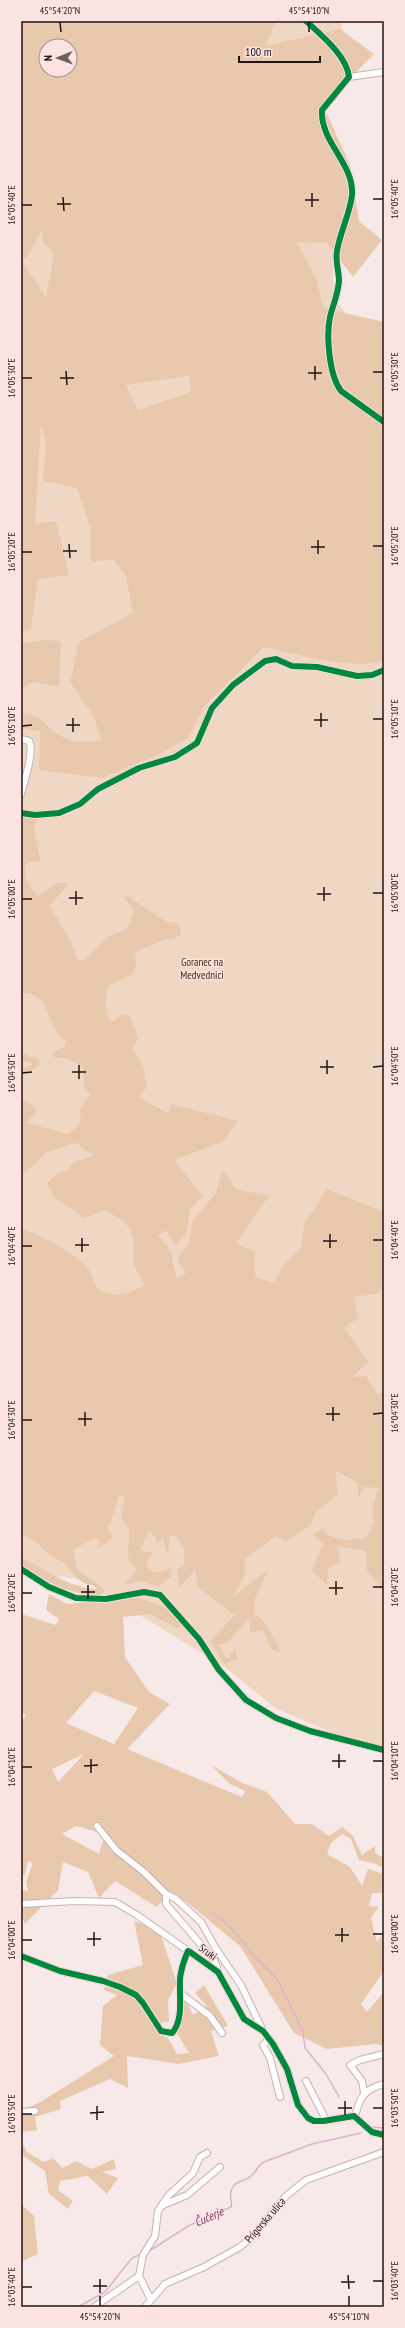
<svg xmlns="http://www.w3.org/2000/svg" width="405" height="2328" font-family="'PT Sans Narrow',sans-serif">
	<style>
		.green { fill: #f0d7c3; fill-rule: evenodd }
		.forest { fill: #e9c9ad; fill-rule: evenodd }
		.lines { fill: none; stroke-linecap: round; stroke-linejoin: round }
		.stream { stroke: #dbb2cf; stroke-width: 1.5 }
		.street-casing { stroke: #c1b4b3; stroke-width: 8 }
		.street { stroke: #fefcfc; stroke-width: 6 }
		.cycleway-casing { stroke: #fce3e2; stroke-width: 8 }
		.cycleway { stroke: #00873e; stroke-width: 6 }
		.ticks { fill: none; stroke: #221414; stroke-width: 1.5 }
		.labels { text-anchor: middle; stroke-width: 3; stroke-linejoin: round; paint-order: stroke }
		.park-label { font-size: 11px; fill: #452600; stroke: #fce3e2 }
		.street-label { font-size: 11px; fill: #221414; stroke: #fce3e2 }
		.water-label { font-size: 12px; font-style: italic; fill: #7b396f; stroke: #fce3e2 }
		.neatline { fill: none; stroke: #221414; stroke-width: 1.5 }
		.ticks-label { font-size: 10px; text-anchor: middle; fill: #221414 }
	</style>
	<rect width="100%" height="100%" fill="#f6e9e8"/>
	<path class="green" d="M21,21H341L346,71L316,116L348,170C343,205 324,272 338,303L384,364V1751L365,1747L275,1708L226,1668L81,1579L21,1572ZM46,46H70V70H46Z"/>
	<path class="forest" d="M21,21H276L265,46L340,29L374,54L323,105L350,165L359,221L382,240L353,277L327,243L297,242L317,281L323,308L384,322V660C360,672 291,653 264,647L205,705L188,738L155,756L102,778L39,770L40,731L21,728V713C42,713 50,733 67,739C76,743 92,740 102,741L93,715L70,682L79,642L133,613L126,576L113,559L91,562L90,527L77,488L43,481L46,442L41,423L35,525L56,521L69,575L38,579L31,629L21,632ZM46,46H70V70H46ZM42,230L43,242L54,254L46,298L22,261L28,255ZM189,376L191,392L138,410L126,385Z
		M46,640L61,641L59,686L33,682L21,689V644Z
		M21,815L38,816L34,830L41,861L30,862L25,866C24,878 29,887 37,896L57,883H69L50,906L70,940L78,960L84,961L108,937L128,928L134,910L125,899L127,896L167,922H175L181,928L180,936L161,941L135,952L136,964L133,974L108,986C105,998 104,1012 111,1022L123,1014L130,1016L138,1038L133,1049L143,1066L147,1087L139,1097L169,1114L171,1104L238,1121L222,1142L174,1160L203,1196L190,1209L187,1232L175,1246L166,1230L158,1236L170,1250L177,1279L186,1273L177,1259L190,1241L192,1222L216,1193L222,1170L236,1189L269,1196L236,1243L255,1252V1277L274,1283L282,1267L301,1248L304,1225L327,1189L384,1212V1283L379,1293L354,1297L358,1318L344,1328L369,1362L352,1377L366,1376L377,1394L384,1392V1590L367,1572L366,1551L337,1546L341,1562L328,1568L327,1585L312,1571L323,1544L313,1535L323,1528L327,1535L344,1540L366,1538L374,1522L372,1510L378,1488L363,1487L358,1500V1483L335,1470L338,1494L315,1513L311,1525L285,1542L276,1536L245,1559V1574L233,1597L269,1569L255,1598L254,1614C264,1617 277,1642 280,1652L271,1649L264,1631L250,1632L249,1619L228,1642L219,1645L226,1658L231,1657L230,1654L235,1649L238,1659L224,1664L210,1641L239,1611L234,1615L198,1587L195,1570L180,1587L177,1569L184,1566V1548L176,1535L170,1537L168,1556L163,1537L156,1544V1538L149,1531L140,1551L152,1552L146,1566L155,1573L166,1571L171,1566V1577L158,1587L142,1581L125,1584L137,1570L128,1559L129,1530L121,1517L125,1497L119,1495L112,1519L107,1527L112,1538L98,1549L99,1539L94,1538L73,1550L77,1569L104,1589L103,1594C74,1598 42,1580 21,1563V1558L25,1559C47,1571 70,1588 97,1589L93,1585C78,1585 75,1573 65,1564C61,1560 56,1559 51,1556C38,1546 39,1541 21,1535V1229C39,1234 75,1253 87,1267C92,1273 93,1284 99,1289C112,1300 132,1293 144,1285L133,1263L134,1242L130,1229L124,1222L106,1210L84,1218L54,1197L47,1183L58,1173L69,1170L72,1163L92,1156L93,1154L81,1148L80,1144L75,1143L45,1153L37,1163L21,1175V1100C29,1102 34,1103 36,1112L27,1123L68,1134C80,1126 81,1122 80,1108L90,1095L84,1085L83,1067L67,1058H55L52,1053L65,1046L66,1041C45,1031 55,993 21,993Z
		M21,1053L39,1059V1066L21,1075V1069L32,1065V1063L21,1060Z
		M49,1594L67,1604L139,1598L163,1606L185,1626L177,1628L150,1614L123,1617L125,1657L149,1692L170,1704L127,1749L242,1797L245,1791L230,1784L211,1765L242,1783L267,1792L295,1824H312L329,1836L342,1827L353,1836L362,1855L375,1846V1853L384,1858V1868L376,1864L359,1860L351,1839L342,1834L331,1843L327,1854L350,1867L362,1886L368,1869L384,1874L382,1893H372L369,1906L379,1907L371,1918L377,1942L384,1932V1971L361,2004L367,2012L384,1992V2046L375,2044L327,2049L294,2033L240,1946L189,1904L170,1892L157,1907L115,1881L99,1898L88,1872L63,1862L58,1890L25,1924L21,1913V1890L28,1891L26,1882L33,1863L28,1861L25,1875L21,1874V1721L26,1715L21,1712V1614L56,1625L59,1619L46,1610ZM94,1691L138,1708L114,1744L66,1723ZM84,1754L58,1782L52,1769ZM76,1826L105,1834L99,1854L62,1834Z
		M134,1921L159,1930L177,1983L168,2000L169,2022H162L164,2037L168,2038L177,2054L189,2053L177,2033L184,1996L193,2015L207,2006L195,1993L204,1985L228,2026L211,2031L219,2056L179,2064L127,2056L128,2088L110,2079L60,2101L61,2109L35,2117L37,2130L21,2132V2111L42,2101L114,2056L100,2045L103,2006L117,1995L104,1990L108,1975L143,1965Z
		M21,2141L27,2152L44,2162L53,2158L62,2168L76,2161L92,2169L114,2159L116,2169L102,2172L118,2178L107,2194L88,2176L60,2181L58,2190L73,2201L68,2209L49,2194L45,2171L21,2154Z
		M21,2204L34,2216L38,2254L22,2261Z"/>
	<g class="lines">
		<path class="stream" d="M212,1913L224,1921L241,1939L253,1955L277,1979L303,2032L305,2048L326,2074L339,2097
			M371,2127L384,2128
			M146,2253L190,2225L231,2207C233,2202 229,2197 231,2191C234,2180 244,2182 251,2176C256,2172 258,2165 264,2162L312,2144L361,2133
			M78,2307L105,2292L132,2258L141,2254"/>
		<g class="street-casing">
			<path id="street" d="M306,21C321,35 347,56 349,77L322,110C320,142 354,163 352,195C350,214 340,232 337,251C335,261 339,271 339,281C338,294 333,305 330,317C326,336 329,375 341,391L384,422
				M349,77L384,72
				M21,739L29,741C35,751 24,782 21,794
				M21,813L35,815L59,813L80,804L98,789L139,768L175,757L197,743L212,708L233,685L265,661L276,659L292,666L317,667L357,676L372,675L384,670
				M21,1569L49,1587L76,1598L106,1599L144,1592L160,1595L199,1639L219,1670L246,1700L276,1718L310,1731L384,1750
				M97,1826L116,1850L144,1872L166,1894L176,1899L201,1922L216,1949L241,1985L263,2031
				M166,1894V1904L214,1960L217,1967L216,1971
				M21,1904L75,1901L115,1902L137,1915L188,1951
				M21,1956L60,1971L103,1981L120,1987L136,1995L143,2003L161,2031L172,2033C184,2020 179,1995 180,1979C181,1969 184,1960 188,1951L190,1952L218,1972L244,2019L263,2031L273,2044L287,2069L298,2105L308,2118L314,2121H323L354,2116L372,2132L384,2135
				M180,1993L210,2016L222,2033
				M269,2039L263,2045L270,2058L280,2097
				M306,2081L326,2120
				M364,2092L362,2081L350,2065L360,2060L384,2054
				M21,2112L35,2111
				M355,2117C359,2098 364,2089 384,2084
				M161,2206L187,2195L220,2167
				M151,2300L139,2276L143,2255L155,2236L158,2211L168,2196L193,2173L200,2157L207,2153
				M94,2307L139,2276
				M145,2307L165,2284L204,2267L240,2247L254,2235L286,2196L306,2180L384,2152"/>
		</g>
		<use href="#street" class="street"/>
		<g class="cycleway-casing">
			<path id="cycleway" d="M306,21C321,35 347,56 349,77L322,110C320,142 354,163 352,195C350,214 340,232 337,251C335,261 339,271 339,281C338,294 333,305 330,317C326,336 329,375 341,391L384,422
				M21,813L35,815L59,813L80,804L98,789L139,768L175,757L197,743L212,708L233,685L265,661L276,659L292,666L317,667L357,676L372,675L384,670
				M21,1569L49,1587L76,1598L106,1599L144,1592L160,1595L199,1639L219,1670L246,1700L276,1718L310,1731L384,1750
				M21,1956L60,1971L103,1981L120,1987L136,1995L143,2003L161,2031L172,2033C184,2020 179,1995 180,1979C181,1969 184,1960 188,1951L190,1952L218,1972L244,2019L263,2031L273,2044L287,2069L298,2105L308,2118L314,2121H323L354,2116L372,2132L384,2135"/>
		</g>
		<use href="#cycleway" class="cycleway"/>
	</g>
	<path class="ticks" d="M60,22L61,32M309,22V32M312,193V207M63,197L64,211M373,199H383M305,200H319M57,204H71M22,205H32M315,366V380M66,371L67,385M373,372H383M308,373H322M22,378H32M60,378H74M318,540V554M69,544L70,558M373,546H383M311,547H325M63,551H77M22,552H32M321,713V727M73,718V732M373,719H383M314,720H328M66,725H80M22,726L32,725M324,887V901M76,891V905M373,893H383M317,894H331M69,898H83M22,899H32M327,1060V1074M79,1065V1079M320,1067H334M373,1067L383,1066M72,1072H86M22,1073L32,1072M330,1234V1248M82,1238V1252M373,1240H383M323,1241H337M75,1245H89M22,1246H32M333,1407V1421M85,1412V1426M326,1414H340M373,1414L383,1413M78,1419H92M22,1420H32M336,1581V1595M88,1585V1599M373,1587H383M329,1588H343M81,1592H95M22,1593H32M339,1754V1768M91,1759V1773M332,1761H346M373,1761H383M84,1766L98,1765M22,1767H32M342,1928V1942M94,1932V1946M373,1934H383M335,1935H349M87,1939H101M22,1940H32M345,2101V2115M97,2106V2120M338,2108H352M373,2108H383M90,2113L104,2112M22,2114H32M348,2275L349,2289M100,2279V2293M373,2281H383M341,2282H355M93,2286H107M22,2287H32M100,2296V2306M349,2296V2306"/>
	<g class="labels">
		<g class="park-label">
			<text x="202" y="966">Goranec na<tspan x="202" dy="13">Medvednici</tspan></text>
		</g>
		<g class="street-label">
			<text transform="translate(208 1952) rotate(36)" y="4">Sruki</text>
			<text transform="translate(265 2220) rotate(-49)" y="4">Prigorska ulica</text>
		</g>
		<g class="water-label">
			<text transform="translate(209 2217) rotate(-24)" y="4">Čučerje</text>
		</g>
	</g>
	<rect width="405" height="2328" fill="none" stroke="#fce3e2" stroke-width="44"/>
	<g transform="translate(58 58) rotate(269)"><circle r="19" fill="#fce3e2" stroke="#a59090"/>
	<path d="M0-3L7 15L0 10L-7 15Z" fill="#6c5f5e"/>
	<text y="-6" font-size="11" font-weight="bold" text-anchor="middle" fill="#221414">N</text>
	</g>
	<path d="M239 56v6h81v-6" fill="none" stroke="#221414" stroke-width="2"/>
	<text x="245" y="56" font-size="12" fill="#221414" stroke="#fce3e2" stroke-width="3" paint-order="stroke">100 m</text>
	<rect x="22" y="22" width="361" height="2284" class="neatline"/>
	<g class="ticks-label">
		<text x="60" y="14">45°54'20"N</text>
		<text x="309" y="14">45°54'10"N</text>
		<text transform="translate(394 199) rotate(-90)" y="4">16°05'40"E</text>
		<text transform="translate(11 205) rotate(-90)" y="4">16°05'40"E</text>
		<text transform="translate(394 372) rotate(-90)" y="4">16°05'30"E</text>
		<text transform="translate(11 378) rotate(-90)" y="4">16°05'30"E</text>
		<text transform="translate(394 546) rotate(-90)" y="4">16°05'20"E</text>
		<text transform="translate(11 552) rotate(-90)" y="4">16°05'20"E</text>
		<text transform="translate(394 719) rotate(-90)" y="4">16°05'10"E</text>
		<text transform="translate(11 726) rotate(-90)" y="4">16°05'10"E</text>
		<text transform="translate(394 893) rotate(-90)" y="4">16°05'00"E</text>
		<text transform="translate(11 899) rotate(-90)" y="4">16°05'00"E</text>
		<text transform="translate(394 1066) rotate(-90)" y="4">16°04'50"E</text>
		<text transform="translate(11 1073) rotate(-90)" y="4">16°04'50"E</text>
		<text transform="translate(394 1240) rotate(-90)" y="4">16°04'40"E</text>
		<text transform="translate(11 1246) rotate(-90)" y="4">16°04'40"E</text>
		<text transform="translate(394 1413) rotate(-90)" y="4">16°04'30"E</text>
		<text transform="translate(11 1420) rotate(-90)" y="4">16°04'30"E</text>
		<text transform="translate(394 1587) rotate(-90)" y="4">16°04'20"E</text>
		<text transform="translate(11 1593) rotate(-90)" y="4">16°04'20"E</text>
		<text transform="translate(394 1761) rotate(-90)" y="4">16°04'10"E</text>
		<text transform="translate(11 1767) rotate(-90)" y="4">16°04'10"E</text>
		<text transform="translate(394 1934) rotate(-90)" y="4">16°04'00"E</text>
		<text transform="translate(11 1940) rotate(-90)" y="4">16°04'00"E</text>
		<text transform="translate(394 2108) rotate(-90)" y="4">16°03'50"E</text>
		<text transform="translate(11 2114) rotate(-90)" y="4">16°03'50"E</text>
		<text transform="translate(394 2281) rotate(-90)" y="4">16°03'40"E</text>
		<text transform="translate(11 2287) rotate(-90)" y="4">16°03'40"E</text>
		<text x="100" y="2320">45°54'20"N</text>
		<text x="349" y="2320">45°54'10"N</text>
	</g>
</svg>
